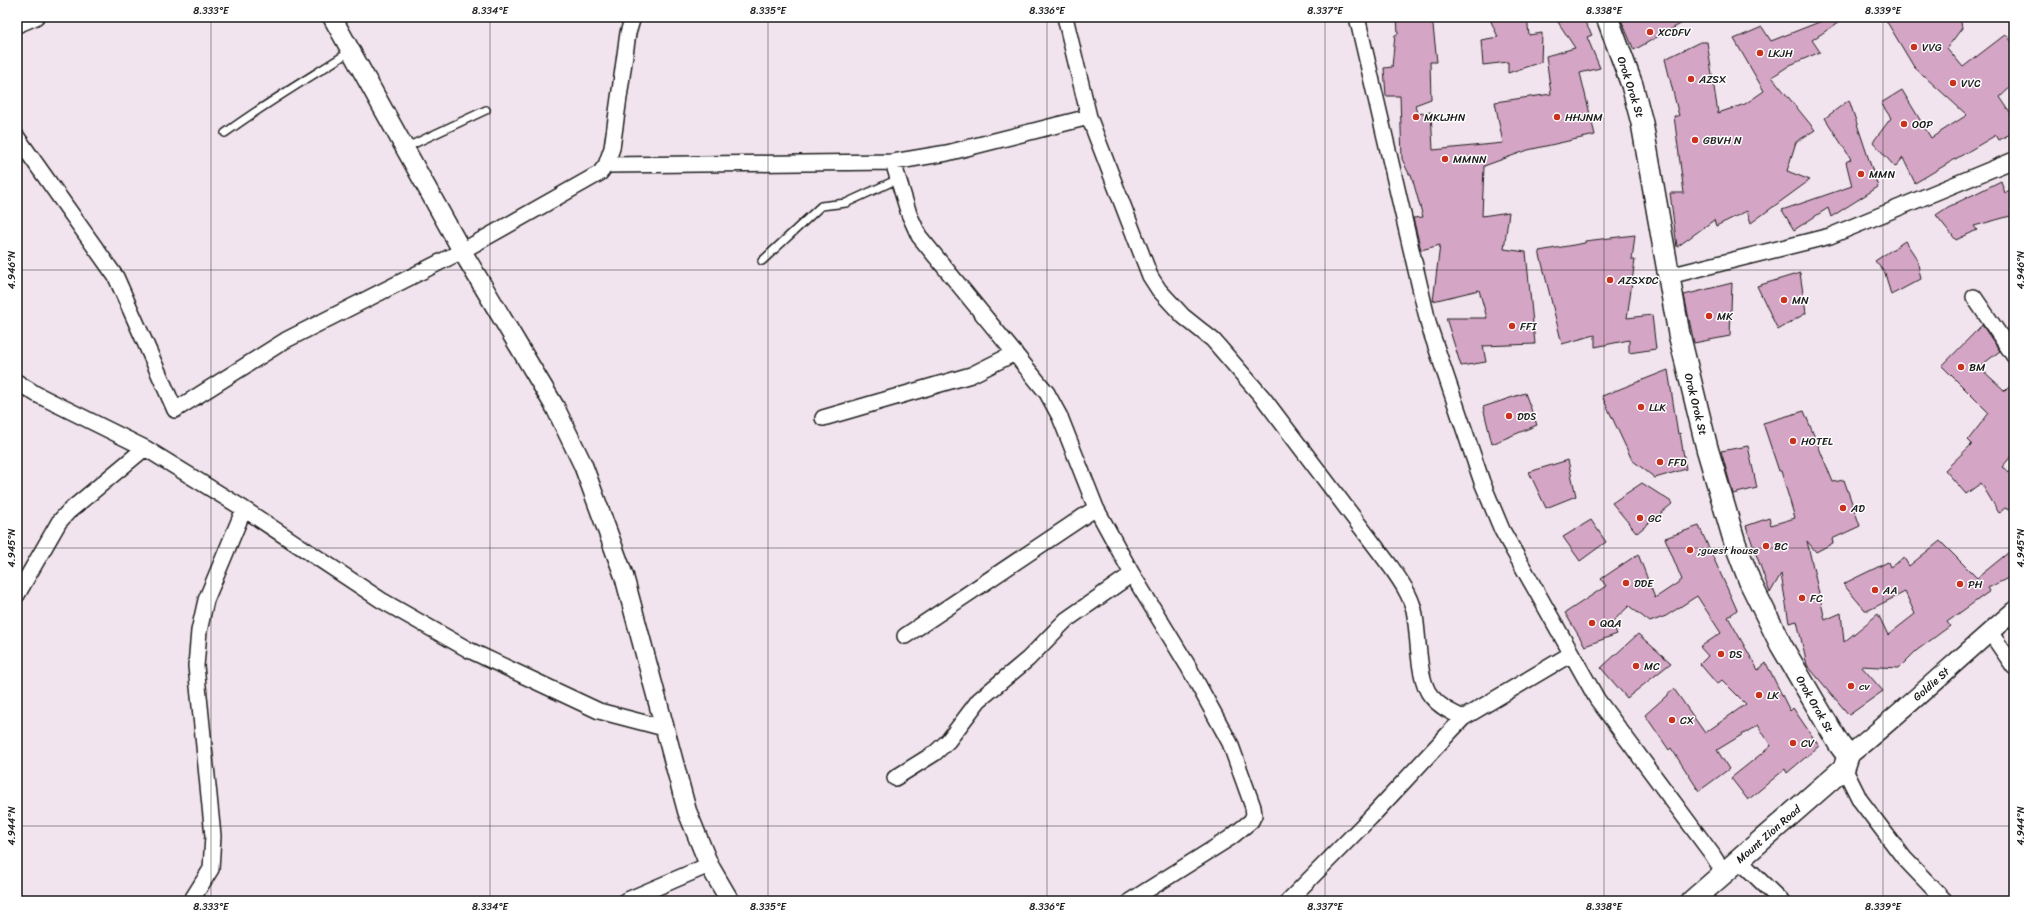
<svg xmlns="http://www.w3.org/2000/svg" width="2031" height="918" font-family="Sriracha,sans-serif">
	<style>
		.building { fill: #d5a5c5; stroke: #1c1c1c }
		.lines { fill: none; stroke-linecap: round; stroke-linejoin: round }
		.service-casing { stroke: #1c1c1c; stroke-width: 10 }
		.minor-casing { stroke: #1c1c1c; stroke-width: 18 }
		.tertiary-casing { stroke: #1c1c1c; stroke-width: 21 }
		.secondary-casing { stroke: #1c1c1c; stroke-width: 24 }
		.service { stroke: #fff; stroke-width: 7 }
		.minor { stroke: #fff; stroke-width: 15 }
		.tertiary { stroke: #fff; stroke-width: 18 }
		.secondary { stroke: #fff; stroke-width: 21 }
		.ticks { fill: none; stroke: #1c1c1c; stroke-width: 1; stroke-opacity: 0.45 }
		.poi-dot { fill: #c8321e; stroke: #fff; stroke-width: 1.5 }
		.labels { text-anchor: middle; stroke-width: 3; stroke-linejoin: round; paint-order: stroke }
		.poi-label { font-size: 11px; fill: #1c1c1c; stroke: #fff; text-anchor: start }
		.street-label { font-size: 11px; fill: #1c1c1c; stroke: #fff }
		.neatline { fill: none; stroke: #1c1c1c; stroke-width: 1.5 }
		.ticks-label { font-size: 10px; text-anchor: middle; fill: #1c1c1c }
	</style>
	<rect width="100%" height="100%" fill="#f2e4ee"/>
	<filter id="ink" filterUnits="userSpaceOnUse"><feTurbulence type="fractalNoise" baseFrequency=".025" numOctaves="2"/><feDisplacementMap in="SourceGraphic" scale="8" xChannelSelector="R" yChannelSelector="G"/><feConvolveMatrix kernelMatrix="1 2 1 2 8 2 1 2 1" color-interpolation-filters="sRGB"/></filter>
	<g filter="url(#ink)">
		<path class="building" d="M1397,17H1432L1437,62H1430L1431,99L1415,105L1417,114L1431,112L1433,150L1503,143L1495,102L1551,94L1546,56L1575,48L1558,22L1568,17H1582L1592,35L1587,37L1600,68L1580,73L1595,135L1528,150L1484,166L1482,216L1509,212L1504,249L1526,252L1535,344L1483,346L1486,362L1461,366L1446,318H1487L1479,290L1433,301L1440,245L1421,250L1413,218L1423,217L1411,174H1409L1402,159L1400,96H1386L1384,68L1392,67L1395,35L1398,34Z
			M1489,17H1527L1529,35L1542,33L1541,62L1508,73V62L1483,65L1481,40L1498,37Z
			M1620,17H1693L1634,50Z
			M1832,17H1843L1844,19L1812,40L1820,52L1790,65L1772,77L1815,130L1796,142L1787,171L1810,180L1751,223L1747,211L1716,226L1714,220L1677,247L1670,193H1684L1674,116H1679L1665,59L1700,42H1707L1718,113L1745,104L1764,91L1734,39L1762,27L1771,41Z
			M1884,17H1960L1962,28L1947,48L1963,67L2006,34L2014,45V84L2000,97L2014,118V132L1999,140L1996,135L1915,183L1903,158L1895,167L1873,142L1891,118L1881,103L1902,90L1931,138L1967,115L1914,67Z
			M1849,100L1878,187L1831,217L1828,208L1794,230L1782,210L1852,186L1846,162L1851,159L1825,118Z
			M2001,181L2005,193L2014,187V215L1974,226L1977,230L1956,240L1936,215L1948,207Z
			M1635,235L1632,260H1635L1627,318L1652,315L1656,349L1629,353V340L1595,347V335L1562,344L1539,251L1585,243V241Z
			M1905,241L1917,259L1921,279L1891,295L1885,273L1875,261Z
			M1800,273L1806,313L1778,330L1757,286Z
			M1732,283L1730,336L1694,343L1684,295Z
			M1982,325L2000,351L1979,367L2005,391L2014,382V453L2002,467L2014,475V513L2005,508L1999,513L1981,483L1966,494L1945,470L1972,444L1968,440L1989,413L1942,366Z
			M1668,370L1678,434L1680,433L1686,469L1655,478L1632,460L1602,396Z
			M1525,393L1537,425L1492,444L1483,407Z
			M1804,411L1833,482L1844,480L1860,526L1832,539L1833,543L1816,552L1807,541L1825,620L1841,613L1844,642L1878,614L1888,635L1915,614L1905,592L1869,610H1865L1843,584L1888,562L1890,567L1904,558L1909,566L1940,541L1977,578L2014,548V575L1988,588L1990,591L1947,622L1950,626L1916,651L1899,668L1861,666L1883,691L1849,715L1807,665L1797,621L1789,623L1781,574L1770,593L1746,526L1769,518L1771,525L1795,518L1781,471H1779L1763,423Z
			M1748,446L1757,488L1733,494L1721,451Z
			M1568,460L1576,496L1546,508L1529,472Z
			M1642,483L1673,503L1637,533L1612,503Z
			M1591,520L1606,542L1580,561L1563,537Z
			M1699,526L1737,610L1728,617L1758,670L1766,663L1790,711L1793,708L1819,746L1787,773L1785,769L1748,800L1731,778L1771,746L1758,725L1717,750L1729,769L1699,791L1671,748L1669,750L1645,715L1674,689L1705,733L1746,704L1722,680L1717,684L1700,664L1708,656L1700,647L1721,633L1697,596L1666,616L1650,622L1629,606L1612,622L1617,634L1585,646L1565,613L1606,586L1601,579L1638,554L1655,598L1682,580L1665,538Z
			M1638,634L1671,663L1627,698L1601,668Z"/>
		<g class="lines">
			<g class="service-casing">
				<path id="service" d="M225,133C266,103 309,78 351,51
					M405,148L486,110
					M762,261L821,206L846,203L898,179"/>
			</g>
			<g class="minor-casing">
				<path id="minor" d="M1065,17L1089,117L1150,276L1159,290L1183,316L1213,340L1264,399L1391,567C1400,580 1410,594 1414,610C1419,632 1417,680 1431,696C1440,707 1451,712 1463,718
					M1357,17L1429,326L1482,482L1502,530L1597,699L1712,854L1724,873
					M17,25L36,17
					M17,137L116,277L175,410L286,340L462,251L600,173L606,165L612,148L628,33L633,17
					M893,162L909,214L919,236L1047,393L1060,417L1096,508L1132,574L1188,666L1230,743L1253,807L1254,815L1251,821L1230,838L1130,901
					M606,165L893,162L947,153L1089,117
					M1669,276L1830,236L2014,160
					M1974,297L2014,356
					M17,382L36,394L145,448L244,509L381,600L469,650L599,711L664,728
					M823,418L971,375L1015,353
					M17,595L59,522L68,512L145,448
					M1990,632L2014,667
					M905,636L1096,508
					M1844,768L1860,800L1904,858L1945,901
					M895,778L935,753L948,741L979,700L1028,659L1066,620L1132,574
					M1739,860L1781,901
					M191,901L211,869L213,836L196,666L199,631L206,600L244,509
					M625,901L709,865
					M1288,901L1371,817L1463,718L1571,654"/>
			</g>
			<g class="tertiary-casing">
				<path id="tertiary" d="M332,17L462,251L555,407L583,465L624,576L687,811L709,865L730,901
					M1848,756C1905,710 1958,659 2014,611"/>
			</g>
			<g class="secondary-casing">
				<path id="secondary" d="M1607,17L1632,85L1642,123L1679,334L1707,448L1735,543L1750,582L1781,645L1839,744L1848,756L1844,768L1692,901"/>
			</g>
			<use href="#service" class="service"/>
			<use href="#minor" class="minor"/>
			<use href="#tertiary" class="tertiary"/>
			<use href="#secondary" class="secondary"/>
		</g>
	</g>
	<path class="ticks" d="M211,17V901M490,17V901M768,17V901M1047,17V901M1325,17V901M1604,17V901M1883,17V901M17,270H2014M17,548H2014M17,826H2014"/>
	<g class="poi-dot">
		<circle cx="1650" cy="32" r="4"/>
		<circle cx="1914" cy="47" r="4"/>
		<circle cx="1760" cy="53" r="4"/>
		<circle cx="1691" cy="79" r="4"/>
		<circle cx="1953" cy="83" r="4"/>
		<circle cx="1416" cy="117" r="4"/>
		<circle cx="1557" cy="117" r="4"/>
		<circle cx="1904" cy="124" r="4"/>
		<circle cx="1695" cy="140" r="4"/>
		<circle cx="1445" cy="159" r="4"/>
		<circle cx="1861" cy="174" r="4"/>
		<circle cx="1610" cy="280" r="4"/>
		<circle cx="1784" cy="300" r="4"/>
		<circle cx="1709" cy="316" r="4"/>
		<circle cx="1512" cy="326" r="4"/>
		<circle cx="1961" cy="367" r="4"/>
		<circle cx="1641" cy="407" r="4"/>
		<circle cx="1509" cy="416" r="4"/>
		<circle cx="1793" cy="441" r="4"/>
		<circle cx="1660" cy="462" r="4"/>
		<circle cx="1843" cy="508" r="4"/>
		<circle cx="1640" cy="518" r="4"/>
		<circle cx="1766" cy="546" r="4"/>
		<circle cx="1690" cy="550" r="4"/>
		<circle cx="1626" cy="583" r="4"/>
		<circle cx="1960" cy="584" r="4"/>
		<circle cx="1875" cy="590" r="4"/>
		<circle cx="1802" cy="598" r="4"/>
		<circle cx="1592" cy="623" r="4"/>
		<circle cx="1721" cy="654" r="4"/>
		<circle cx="1636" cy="666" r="4"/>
		<circle cx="1851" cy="686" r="4"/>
		<circle cx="1759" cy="695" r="4"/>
		<circle cx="1672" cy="720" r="4"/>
		<circle cx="1793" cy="743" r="4"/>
	</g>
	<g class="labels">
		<g class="poi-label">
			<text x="1658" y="36">XCDFV</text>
			<text x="1922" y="51">VVG</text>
			<text x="1768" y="57">LKJH</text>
			<text x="1699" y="83">AZSX</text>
			<text x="1961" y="87">VVC</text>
			<text x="1424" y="121">MKLJHN</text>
			<text x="1565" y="121">HHJNM</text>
			<text x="1912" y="128">OOP</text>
			<text x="1703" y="144">GBVH N</text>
			<text x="1453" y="163">MMNN</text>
			<text x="1869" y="178">MMN</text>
			<text x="1618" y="284">AZSXDC</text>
			<text x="1792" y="304">MN</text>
			<text x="1717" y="320">MK</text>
			<text x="1520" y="330">FFI</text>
			<text x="1969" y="371">BM</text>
			<text x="1649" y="411">LLK</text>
			<text x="1517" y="420">DDS</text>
			<text x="1801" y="445">HOTEL</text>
			<text x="1668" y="466">FFD</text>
			<text x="1851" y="512">AD</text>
			<text x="1648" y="522">GC</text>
			<text x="1774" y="550">BC</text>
			<text x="1698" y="554">;guest house</text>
			<text x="1634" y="587">DDE</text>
			<text x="1968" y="588">PH</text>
			<text x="1883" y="594">AA</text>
			<text x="1810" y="602">FC</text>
			<text x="1600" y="627">QQA</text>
			<text x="1729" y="658">DS</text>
			<text x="1644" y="670">MC</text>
			<text x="1859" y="690">cv</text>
			<text x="1767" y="699">LK</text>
			<text x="1680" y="724">CX</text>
			<text x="1801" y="747">CV</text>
		</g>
		<g class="street-label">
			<text transform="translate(1631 87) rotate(72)" y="4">Orok Orok St</text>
			<text transform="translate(1696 404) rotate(76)" y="4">Orok Orok St</text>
			<text transform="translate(1931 684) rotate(-41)" y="4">Goldie St</text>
			<text transform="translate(1815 704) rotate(60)" y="4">Orok Orok St</text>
			<text transform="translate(1768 834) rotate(-41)" y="4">Mount Zion Road</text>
		</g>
	</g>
	<rect width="2031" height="918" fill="none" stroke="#fff" stroke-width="44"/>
	<rect x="22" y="22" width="1987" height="874" class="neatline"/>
	<g class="ticks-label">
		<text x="211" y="14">8.333°E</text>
		<text x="490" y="14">8.334°E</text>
		<text x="768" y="14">8.335°E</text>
		<text x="1047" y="14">8.336°E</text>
		<text x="1325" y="14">8.337°E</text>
		<text x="1604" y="14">8.338°E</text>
		<text x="1883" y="14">8.339°E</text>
		<text transform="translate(11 270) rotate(-90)" y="4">4.946°N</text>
		<text transform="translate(2020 270) rotate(-90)" y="4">4.946°N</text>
		<text transform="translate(11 548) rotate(-90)" y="4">4.945°N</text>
		<text transform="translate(2020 548) rotate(-90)" y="4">4.945°N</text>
		<text transform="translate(11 826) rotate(-90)" y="4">4.944°N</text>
		<text transform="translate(2020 826) rotate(-90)" y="4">4.944°N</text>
		<text x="211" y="910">8.333°E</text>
		<text x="490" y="910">8.334°E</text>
		<text x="768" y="910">8.335°E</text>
		<text x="1047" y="910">8.336°E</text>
		<text x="1325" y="910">8.337°E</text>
		<text x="1604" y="910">8.338°E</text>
		<text x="1883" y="910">8.339°E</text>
	</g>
</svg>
